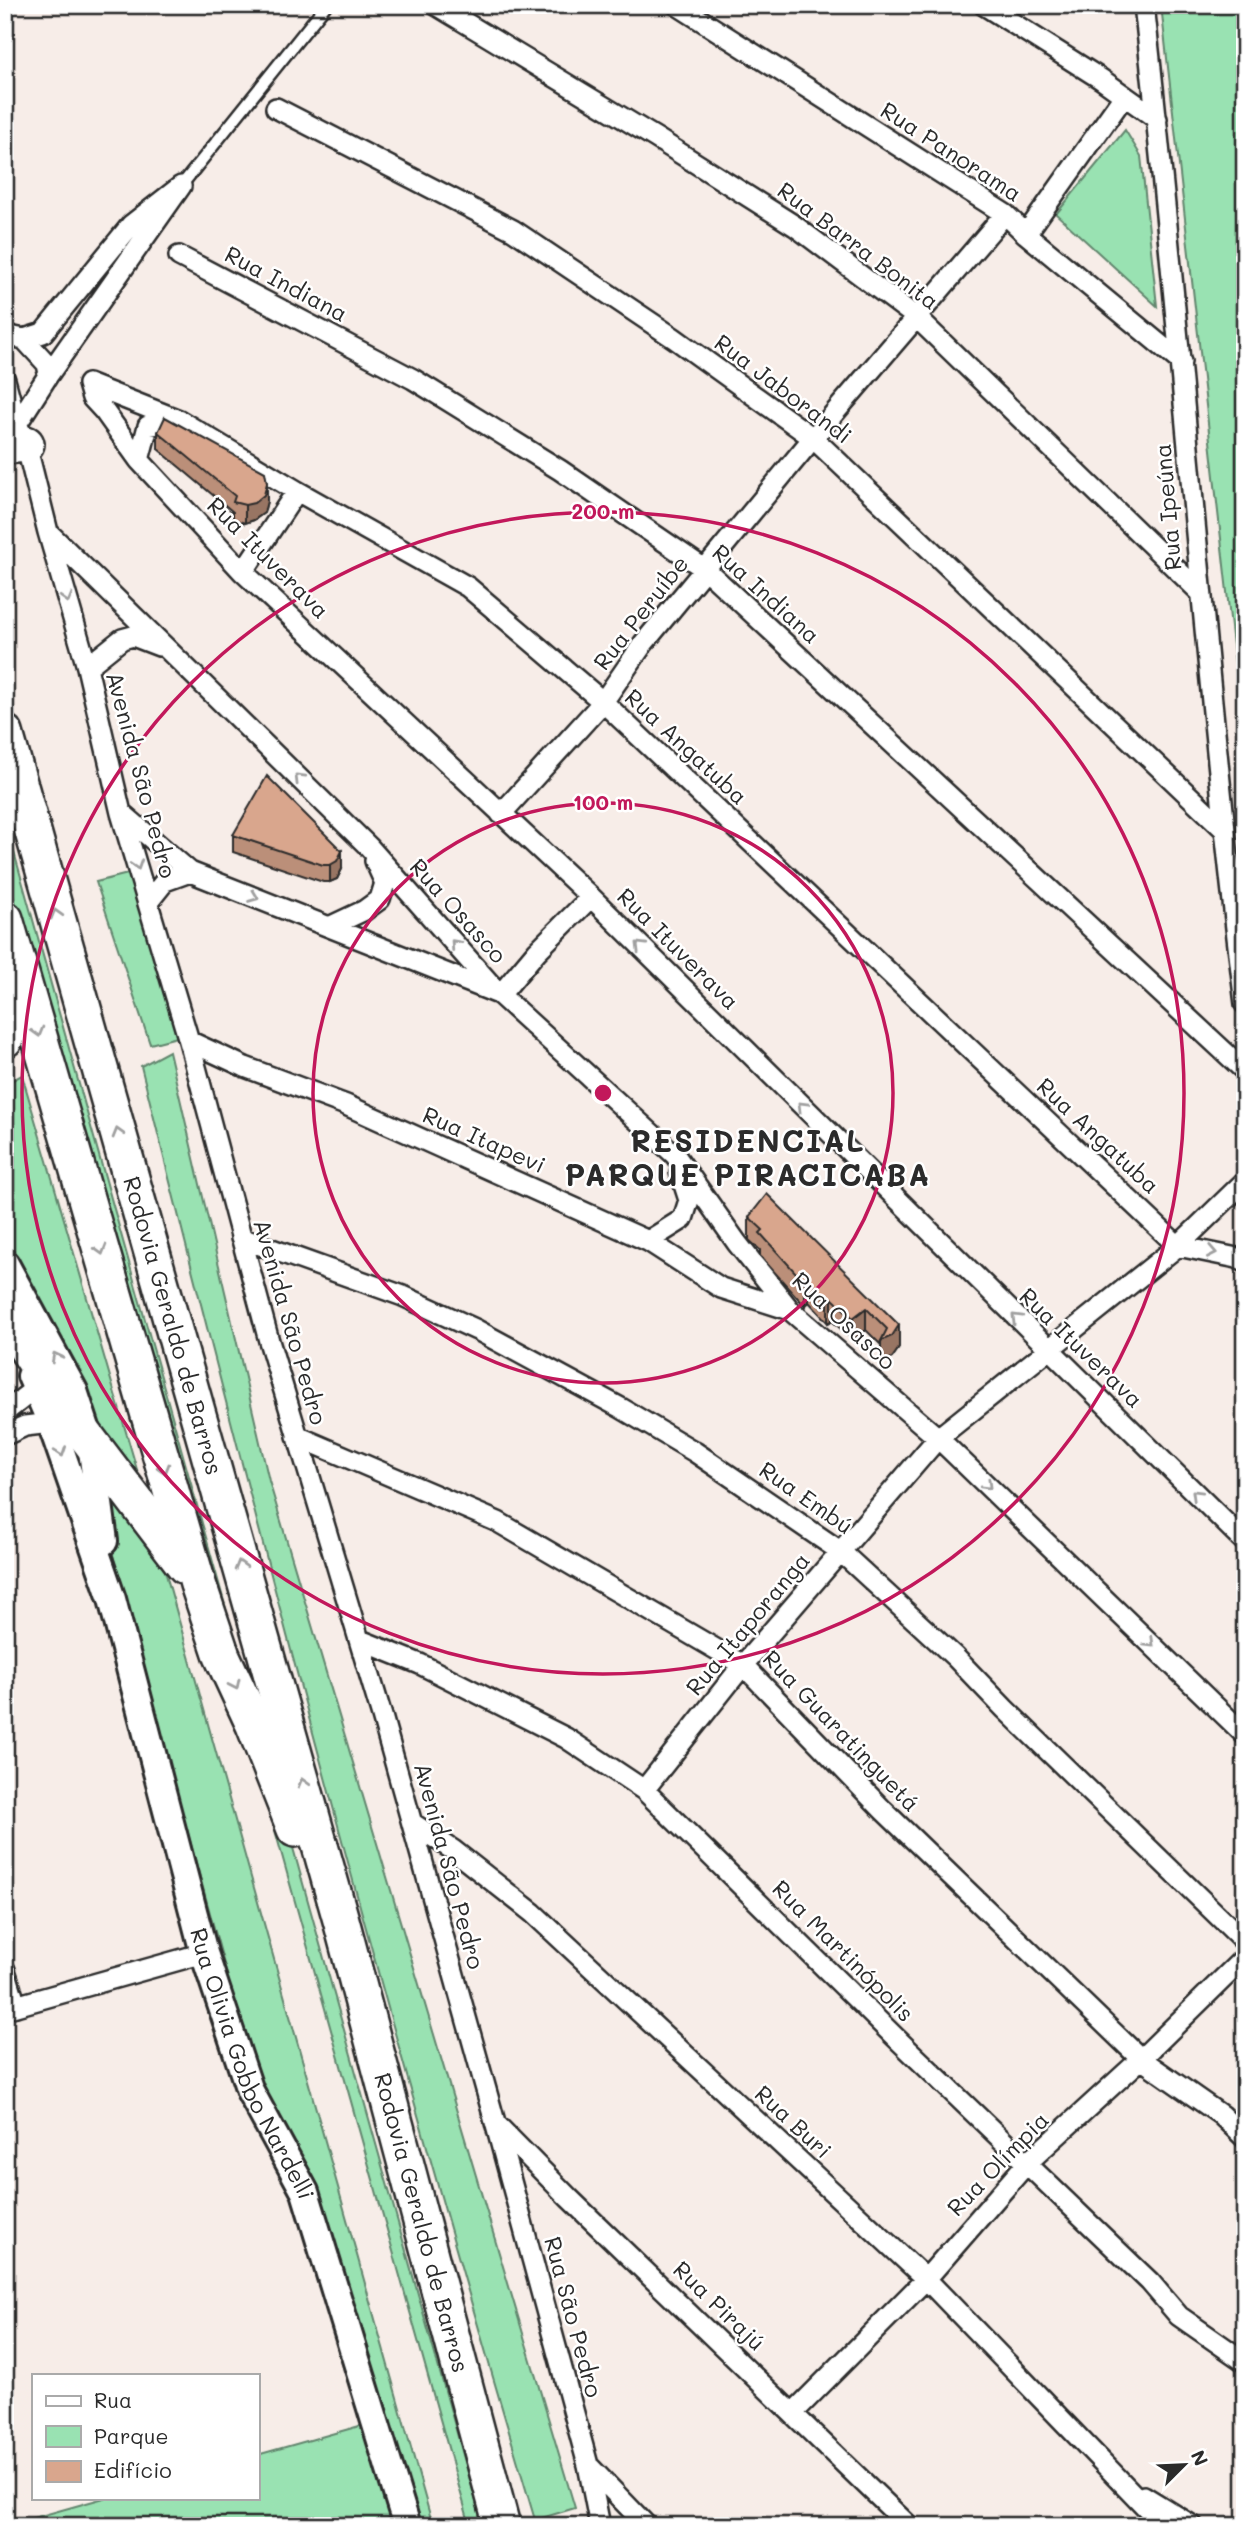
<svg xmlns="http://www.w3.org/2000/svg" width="1250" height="2531" font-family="Mali,sans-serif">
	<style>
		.green { fill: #99e2b2; stroke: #62866e; stroke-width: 2 }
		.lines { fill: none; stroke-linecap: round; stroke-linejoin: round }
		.lane-casing { stroke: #2b2b2b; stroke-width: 15 }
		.street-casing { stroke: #2b2b2b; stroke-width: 24 }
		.secondary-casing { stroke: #2b2b2b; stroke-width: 32 }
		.highway-casing { stroke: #2b2b2b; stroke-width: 40 }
		.lane { stroke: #fff; stroke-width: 10 }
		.street { stroke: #fff; stroke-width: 19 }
		.secondary { stroke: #fff; stroke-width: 26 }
		.highway { stroke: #fff; stroke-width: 35 }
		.wall { fill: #bb8f79; stroke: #2b2b2b; stroke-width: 2 }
		.shaded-wall { fill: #987463; stroke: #2b2b2b; stroke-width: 2 }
		.building { fill: #d9a68d; stroke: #2b2b2b; stroke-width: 2 }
		.oneway { stroke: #a0a0a0 }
		.ring { fill: none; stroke: #c2185b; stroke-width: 3.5 }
		.labels { text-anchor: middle; stroke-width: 5; stroke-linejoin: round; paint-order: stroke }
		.street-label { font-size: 23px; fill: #2b2b2b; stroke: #fff }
		.district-label { font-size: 30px; font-weight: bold; letter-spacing: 2px; fill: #2b2b2b; stroke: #fff }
		.centre { fill: #c2185b; stroke: #fff; stroke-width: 3.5 }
		.ring-label { font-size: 21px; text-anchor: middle; font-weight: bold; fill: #c2185b; stroke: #fff; stroke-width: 5; stroke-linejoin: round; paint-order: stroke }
	</style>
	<rect width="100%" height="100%" fill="#f7ede8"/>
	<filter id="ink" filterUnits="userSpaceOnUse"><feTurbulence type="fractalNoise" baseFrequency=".0143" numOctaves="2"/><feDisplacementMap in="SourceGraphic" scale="14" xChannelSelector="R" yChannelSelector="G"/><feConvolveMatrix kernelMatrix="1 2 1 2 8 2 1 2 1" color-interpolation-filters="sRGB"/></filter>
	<g filter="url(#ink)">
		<path class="green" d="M1161,5H1245V752Z
			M1125,130L1141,156L1157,306L1056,214Z
			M5,820L483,2526H470L5,867Z
			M132,873L181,1036L150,1044L96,882Z
			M169,1051L269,1481L575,2508L535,2520C392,2039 262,1553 141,1066Z
			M22,1075L140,1480L102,1435L5,1259V1084Z
			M115,1497L162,1560L433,2526H417L252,2066L121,1590L111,1546L105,1504Z
			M363,2425L394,2526H5L104,2498H257V2455Z"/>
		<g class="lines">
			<g class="lane-casing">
				<path id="lane" d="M181,186L326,5"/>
			</g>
			<g class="street-casing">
				<path id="street" d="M436,5L656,138L795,226L916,317L1200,592
					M677,5L1005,214L1026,234L1181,362
					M984,5L1101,79L1157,119
					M1144,5C1182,338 1204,672 1245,1004
					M276,108L513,230L674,338L813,438L1223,828
					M1026,234L1124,96
					M179,256L413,379L560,470L706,570L1245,1071
					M5,335L24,339L43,333L131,225L181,186L49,374L17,424
					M24,339L47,364L49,374
					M5,380L17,424L26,444L48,532L87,667L121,813L189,1041L269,1341L382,1716L495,2122L588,2465L600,2526
					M88,384L92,398L104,411L139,460L243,572L591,897L1245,1542
					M88,384L179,420L297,491L468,587L603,702L1178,1246L1237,1258L1245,1262
					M139,460L148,426L179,420
					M49,533L369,847L500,995L675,1155L737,1243L790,1310L938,1438L1245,1735
					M243,572L297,491
					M87,667L122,639L133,636L159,646
					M123,814L190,872L496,993
					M501,814L603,702L643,644L813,438L1005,214
					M149,901L165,881L190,872
					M331,926L365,910L380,899L385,883L375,861
					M500,995L537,951L591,897
					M189,1041L245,1067L346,1105L648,1241L721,1288L790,1310
					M241,1238L403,1296L477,1330L621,1408L695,1452L840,1551L955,1657L1005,1709L1245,1942
					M648,1241L683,1219L689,1200L680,1172
					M5,1412L36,1388
					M5,1435L25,1426L51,1423
					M297,1436L498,1522L743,1665L883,1810L1141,2059L1221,2115L1245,2138
					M360,1640L420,1664L566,1738L644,1790L895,2037L1150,2282L1179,2316L1245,2362
					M644,1790L743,1665L938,1438L1178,1246L1245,1181
					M412,1823L453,1850L533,1913L926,2279L1164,2526
					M5,1970L16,2006
					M5,2009L204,1953
					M495,2123L569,2198L909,2526
					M794,2412L926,2279L1027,2163L1141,2059L1245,1957
					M589,2466L647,2526
					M1144,2496L1193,2526"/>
			</g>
			<g class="secondary-casing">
				<g id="secondary">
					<path d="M5,1264L74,1391L91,1443L104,1541"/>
					<path id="s1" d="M31,1376L51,1423L112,1599L204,1953L250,2091L305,2192L407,2526"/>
				</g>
			</g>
			<g class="highway-casing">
				<g id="highway">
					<path d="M5,446L26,444"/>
					<path id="s2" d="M5,733L341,1920L502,2526"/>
					<path d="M5,919L198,1584L222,1656L254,1725L295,1829"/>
					<path d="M5,977L10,1018L5,1039"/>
					<path d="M5,1316L70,1415L185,1566"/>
				</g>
			</g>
			<use href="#lane" class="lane"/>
			<use href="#street" class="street"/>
			<use href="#secondary" class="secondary"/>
			<use href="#highway" class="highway"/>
		</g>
		<path class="wall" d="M158,432L267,501L264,513L254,520L245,523L233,519V512L158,449Z
			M233,835L342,869L337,879L330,882H323L233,852Z
			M749,1217L899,1325V1348L892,1358L881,1363V1345L866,1330L853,1340L832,1321L828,1323L809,1302L805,1306L760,1256V1250L749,1240Z"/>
		<path class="shaded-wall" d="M267,483V501L264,513L254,520L245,523V505Z
			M342,851V869L337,879L330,882V865Z
			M809,1280V1302L805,1306V1283Z
			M832,1298V1321L828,1323V1301Z
			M866,1308V1330L853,1340V1318Z
			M899,1325V1348L892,1358L881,1363V1341Z"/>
		<path class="building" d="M165,417L265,472L267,483L264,495L254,503L245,505L233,502L235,496L158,432Z
			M267,776L342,851L337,861L330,865H323L233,835Z
			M767,1194L899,1325L892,1336L881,1341L887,1329L866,1308L853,1318L832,1298L828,1301L809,1280L805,1283L760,1233L763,1230L749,1217Z"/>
		<defs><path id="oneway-chevron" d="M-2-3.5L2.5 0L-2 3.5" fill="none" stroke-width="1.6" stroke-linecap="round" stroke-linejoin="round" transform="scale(1.75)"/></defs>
		<g class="oneway">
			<use href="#oneway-chevron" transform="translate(67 598) rotate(74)"/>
			<use href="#oneway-chevron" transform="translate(299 778) rotate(-135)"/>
			<use href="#oneway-chevron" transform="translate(137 865) rotate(72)"/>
			<use href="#oneway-chevron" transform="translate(254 897) rotate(21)"/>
			<use href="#oneway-chevron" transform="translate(56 914) rotate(-106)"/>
			<use href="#oneway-chevron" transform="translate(455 944) rotate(-132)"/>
			<use href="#oneway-chevron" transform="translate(640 946) rotate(-135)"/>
			<use href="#oneway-chevron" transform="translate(38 1032) rotate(74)"/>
			<use href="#oneway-chevron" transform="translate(802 1106) rotate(-135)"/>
			<use href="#oneway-chevron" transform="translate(118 1133) rotate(-106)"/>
			<use href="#oneway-chevron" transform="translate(101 1250) rotate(74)"/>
			<use href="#oneway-chevron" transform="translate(1212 1252) rotate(11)"/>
			<use href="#oneway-chevron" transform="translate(1016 1318) rotate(-135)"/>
			<use href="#oneway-chevron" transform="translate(56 1357) rotate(-118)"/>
			<use href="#oneway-chevron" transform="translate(61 1452) rotate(71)"/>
			<use href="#oneway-chevron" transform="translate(164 1469) rotate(74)"/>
			<use href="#oneway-chevron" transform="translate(987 1485) rotate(44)"/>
			<use href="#oneway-chevron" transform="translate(1196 1494) rotate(-136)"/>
			<use href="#oneway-chevron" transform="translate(240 1565) rotate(-106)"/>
			<use href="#oneway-chevron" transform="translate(1150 1643) rotate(44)"/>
			<use href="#oneway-chevron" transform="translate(235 1685) rotate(65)"/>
			<use href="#oneway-chevron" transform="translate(303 1783) rotate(-106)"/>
		</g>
	</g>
	<g class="ring">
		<circle cx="603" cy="1093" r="290"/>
		<circle cx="603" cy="1093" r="581"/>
	</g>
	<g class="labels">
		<g class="street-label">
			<text transform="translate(951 152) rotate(33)" y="8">Rua Panorama</text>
			<text transform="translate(858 246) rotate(37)" y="8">Rua Barra Bonita</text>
			<text transform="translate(286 284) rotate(28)" y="8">Rua Indiana</text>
			<text transform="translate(783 389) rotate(37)" y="8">Rua Jaborandi</text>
			<text transform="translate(1168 507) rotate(-95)" y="8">Rua Ipeúna</text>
			<text transform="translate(268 558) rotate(45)" y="8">Rua Ituverava</text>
			<text transform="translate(766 594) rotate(42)" y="8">Rua Indiana</text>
			<text transform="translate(641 613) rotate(-52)" y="8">Rua Peruíbe</text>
			<text transform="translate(686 747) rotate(43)" y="8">Rua Angatuba</text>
			<text transform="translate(141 775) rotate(75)" y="8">Avenida São Pedro</text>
			<text transform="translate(458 911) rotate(48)" y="8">Rua Osasco</text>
			<text transform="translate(678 949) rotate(45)" y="8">Rua Ituverava</text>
			<text transform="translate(1098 1136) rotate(43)" y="8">Rua Angatuba</text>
			<text transform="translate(484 1140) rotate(24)" y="8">Rua Itapevi</text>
			<text transform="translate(844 1321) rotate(43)" y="8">Rua Osasco</text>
			<text transform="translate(290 1322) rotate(74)" y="8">Avenida São Pedro</text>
			<text dy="8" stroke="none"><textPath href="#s2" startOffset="616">Rodovia Geraldo de Barros</textPath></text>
			<text transform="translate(1081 1348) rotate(44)" y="8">Rua Ituverava</text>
			<text transform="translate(806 1498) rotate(35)" y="8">Rua Embú</text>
			<text transform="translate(748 1624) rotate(-50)" y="8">Rua Itaporanga</text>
			<text transform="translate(841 1731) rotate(46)" y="8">Rua Guaratinguetá</text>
			<text transform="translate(449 1866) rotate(75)" y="8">Avenida São Pedro</text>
			<text transform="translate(843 1951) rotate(45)" y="8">Rua Martinópolis</text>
			<text dy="8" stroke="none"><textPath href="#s1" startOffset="724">Rua Olivia Gobbo Nardelli</textPath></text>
			<text transform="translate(793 2122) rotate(43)" y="8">Rua Buri</text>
			<text transform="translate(998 2164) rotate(-46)" y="8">Rua Olímpia</text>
			<text dy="8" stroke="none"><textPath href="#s2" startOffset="1547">Rodovia Geraldo de Barros</textPath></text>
			<text transform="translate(719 2306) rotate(44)" y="8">Rua Pirajú</text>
			<text transform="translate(573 2317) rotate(75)" y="8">Rua São Pedro</text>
		</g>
		<g class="district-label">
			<text x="748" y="1152">RESIDENCIAL<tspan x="748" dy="34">PARQUE PIRACICABA</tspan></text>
		</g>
	</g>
	<circle cx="603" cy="1093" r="10" class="centre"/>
	<g class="ring-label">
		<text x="603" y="519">200 m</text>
		<text x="603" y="810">100 m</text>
	</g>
	<rect width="1250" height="2531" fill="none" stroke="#fff" stroke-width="28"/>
	<rect x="14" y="14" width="1222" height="2503" fill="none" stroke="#2b2b2b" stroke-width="2.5" filter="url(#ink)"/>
	<rect x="32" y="2374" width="228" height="126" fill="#ffffff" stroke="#aaaaaa" stroke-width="2"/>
	<rect x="46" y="2396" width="35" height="10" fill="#ffffff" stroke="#aaaaaa" stroke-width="2"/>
	<text x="94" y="2408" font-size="21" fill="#2b2b2b">Rua</text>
	<rect x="46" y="2426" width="35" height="21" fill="#99e2b2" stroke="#aaaaaa" stroke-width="2"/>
	<text x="94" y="2444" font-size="21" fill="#2b2b2b">Parque</text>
	<rect x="46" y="2461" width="35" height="21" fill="#d9a68d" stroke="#aaaaaa" stroke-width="2"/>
	<text x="94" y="2478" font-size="21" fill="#2b2b2b">Edifício</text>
	<g transform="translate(1184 2465) rotate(66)" stroke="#ffffff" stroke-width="5" paint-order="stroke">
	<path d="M0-5L12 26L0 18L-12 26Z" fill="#2b2b2b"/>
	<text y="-10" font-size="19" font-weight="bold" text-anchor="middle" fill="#2b2b2b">N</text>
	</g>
</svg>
